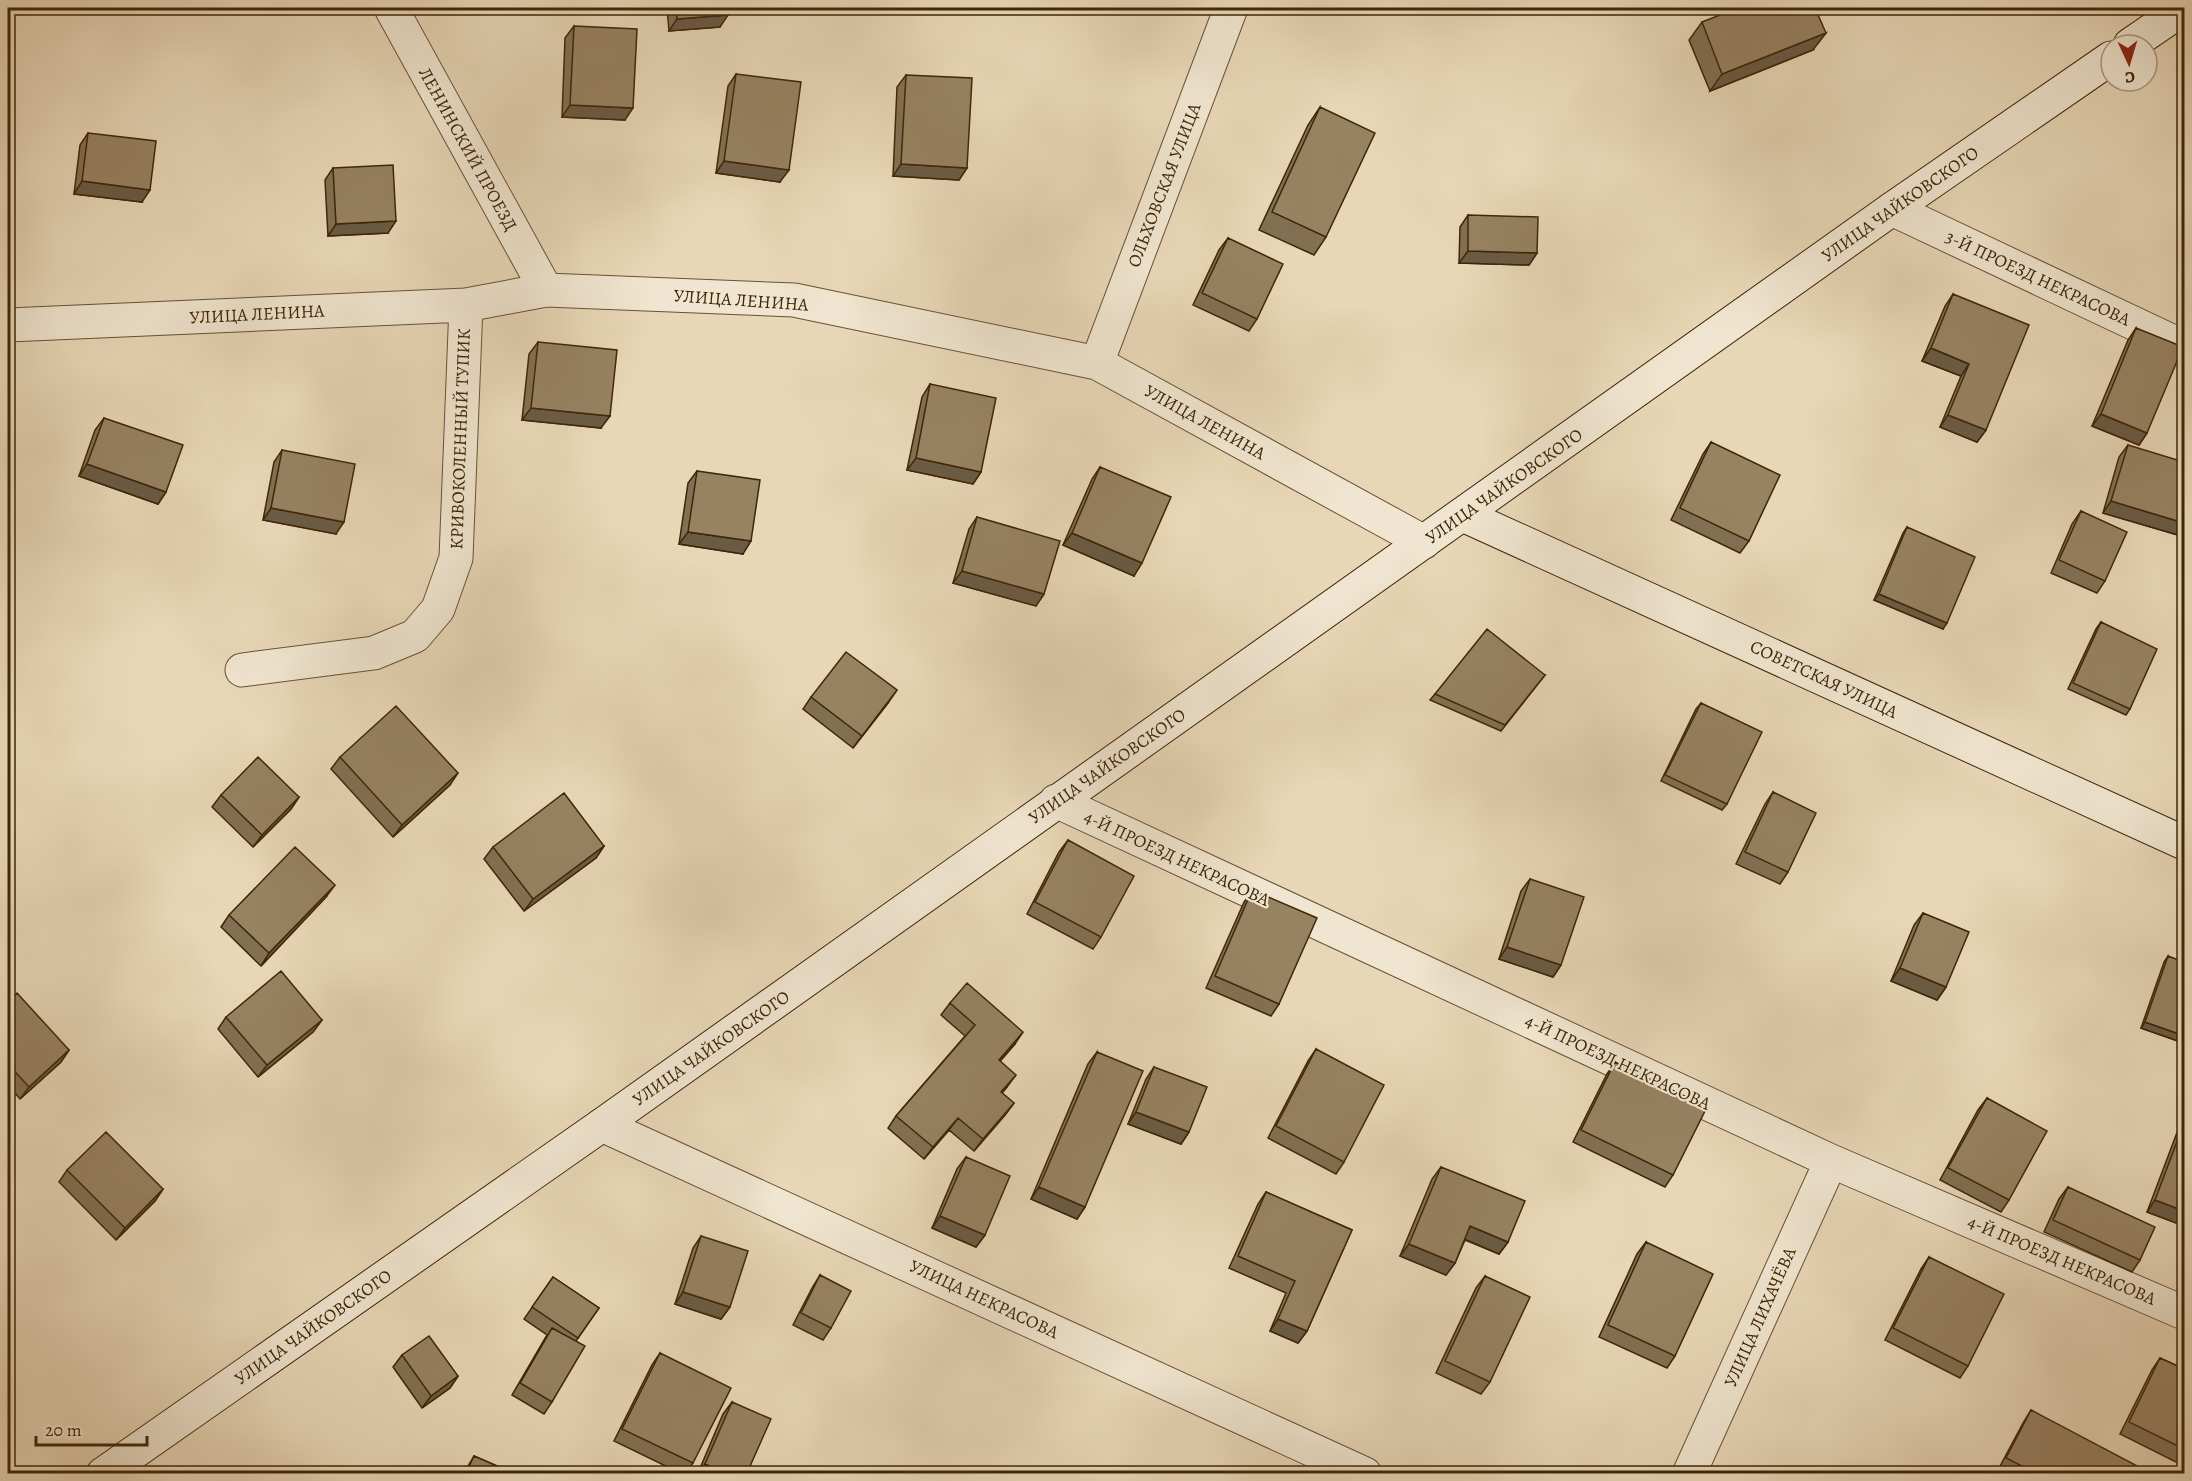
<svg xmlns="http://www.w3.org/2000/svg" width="2192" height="1481" font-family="Alegreya,serif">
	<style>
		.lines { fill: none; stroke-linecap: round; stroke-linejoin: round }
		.street-casing { stroke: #695232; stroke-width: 35 }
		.secondary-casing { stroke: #3f2606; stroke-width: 35 }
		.street { stroke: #f0e5d0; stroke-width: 33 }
		.secondary { stroke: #f0e5d0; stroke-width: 33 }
		.wall { fill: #827054; stroke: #3f2606; stroke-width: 1.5 }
		.shaded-wall { fill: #6a5b45; stroke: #3f2606; stroke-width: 1.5 }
		.building { fill: #978262; stroke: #3f2606; stroke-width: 1.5 }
		.labels { text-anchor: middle; stroke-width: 4.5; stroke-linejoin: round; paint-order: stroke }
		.street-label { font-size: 18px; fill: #3f2606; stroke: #f0e5d0 }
	</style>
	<rect width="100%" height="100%" fill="#e8d7b7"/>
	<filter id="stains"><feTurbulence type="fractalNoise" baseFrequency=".00333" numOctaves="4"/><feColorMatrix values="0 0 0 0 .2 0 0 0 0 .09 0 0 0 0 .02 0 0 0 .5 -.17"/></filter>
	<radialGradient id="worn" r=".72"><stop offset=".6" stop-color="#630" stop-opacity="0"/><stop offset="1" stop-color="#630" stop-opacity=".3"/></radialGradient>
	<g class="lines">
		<g class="street-casing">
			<path id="street" d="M391,8L546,290
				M1892,209L2184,347
				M8,325L466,305L546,290L794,300L1097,363L1424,542
				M1097,363L1231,8
				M242,670L374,653L415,636L438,609L456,558L466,305
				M1056,801L1831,1161L2184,1313
				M602,1125L1365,1474
				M1689,1474L1831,1161"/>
		</g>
		<g class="secondary-casing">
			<path id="secondary" d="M2130,45L2184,8
				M1463,515L2184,843
				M103,1474L602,1125L1892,209L2111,58"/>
		</g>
		<use href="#street" class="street"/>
		<use href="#secondary" class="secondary"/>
	</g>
	<path class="wall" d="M667,8H727L720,27L669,31Z
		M1702,22L1813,50L1710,91L1689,40Z
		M574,26L625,120L562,117L565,38Z
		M736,74L780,182L716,173L728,86Z
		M906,75L967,168L959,180L893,176L897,87Z
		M1320,107L1326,237L1314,255L1259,230L1308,125Z
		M88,133L142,202L74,194L80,145Z
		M2184,139V156L2179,148Z
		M333,168L388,233L328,236L325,180Z
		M1468,215L1537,253L1529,265L1459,263L1460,227Z
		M1228,238L1257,319L1249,331L1193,305L1219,250Z
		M1953,294L1986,430L1977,442L1940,427L1961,376L1922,361L1945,306Z
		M2136,328L2147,433L2139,445L2092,426L2128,340Z
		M538,342L601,428L522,420L529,354Z
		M930,384L981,472L973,484L907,470L922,397Z
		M104,418L166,492L158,504L79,476L95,430Z
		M1711,442L1749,541L1740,553L1671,520L1703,454Z
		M2128,445L2178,535L2103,513L2119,457Z
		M282,450L336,534L263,520L274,462Z
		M1100,467L1134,576L1063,545L1092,479Z
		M697,471L743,554L679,544L688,483Z
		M2081,511L2105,581L2097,593L2051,573L2072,524Z
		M977,517L1044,594L1036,606L953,583L969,529Z
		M1907,527L1943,629L1874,600L1903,533Z
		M2101,622L2130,709L2126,715L2068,689L2096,629Z
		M1545,675L1501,731L1430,700L1435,694Z
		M811,697L888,703L853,748L803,709Z
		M1701,703L1727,804L1722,810L1661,781L1696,709Z
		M340,757L450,785L393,837L331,769Z
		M1773,792L1788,872L1780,884L1736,864L1765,804Z
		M221,795L299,797L291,809L253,847L212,807Z
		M1068,840L1101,937L1093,949L1027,914L1059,852Z
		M604,846L596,858L524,911L484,859L493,847Z
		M1530,879L1561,965L1553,977L1499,959L1521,891Z
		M1252,890L1279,1004L1271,1016L1206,988L1244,902Z
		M326,897L261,966L221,927L229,915Z
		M1923,913L1946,987L1937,1000L1891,981L1914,925Z
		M2168,956L2182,1035L2178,1041L2141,1028L2164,962Z
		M8,1002L69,1050L61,1062L20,1099L8,1085Z
		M950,1003L1015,1044L1000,1061L1007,1087L1002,1093L1014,1103L1005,1115L974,1151L949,1130L924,1159L888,1128L896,1116L965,1036L941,1015Z
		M226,1017L322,1020L313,1032L258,1077L218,1029Z
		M1316,1049L1344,1162L1336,1174L1268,1138L1308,1061Z
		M1097,1052L1085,1207L1077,1219L1031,1199L1088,1064Z
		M1615,1062L1673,1175L1665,1187L1573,1142L1607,1074Z
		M1154,1067L1189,1132L1181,1144L1128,1124L1146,1079Z
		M1987,1098L2009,1200L2001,1212L1940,1180L1978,1110Z
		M2184,1114V1226L2147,1212Z
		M966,1157L985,1235L976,1247L932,1228L957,1169Z
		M1441,1167L1508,1242L1499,1254L1465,1240L1455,1263L1446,1275L1400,1256L1432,1179Z
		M67,1170L163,1189L155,1201L116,1240L59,1182Z
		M2068,1187L2140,1260L2132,1272L2044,1232L2059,1199Z
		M1266,1192L1352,1230L1307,1331L1298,1343L1270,1331L1286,1293L1229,1268L1258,1204Z
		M701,1236L730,1307L721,1319L675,1304L693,1248Z
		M1646,1242L1675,1356L1667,1368L1599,1337L1637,1254Z
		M1929,1257L1968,1366L1960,1378L1885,1340L1921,1269Z
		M820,1275L831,1328L823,1340L793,1325L812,1288Z
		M1485,1276L1490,1382L1481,1394L1436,1373L1476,1288Z
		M553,1277L599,1308L576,1341L552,1402L544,1414L512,1395L547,1335L524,1319Z
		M660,1353L693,1463L685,1473H680L614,1441L652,1365Z
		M402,1355L458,1376L450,1388L422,1408L393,1367Z
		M2160,1358L2184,1369V1466L2120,1434L2152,1370Z
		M732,1402L747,1473H698L723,1414Z
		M2031,1410L2141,1473H2004L1998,1470L2023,1423Z
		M474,1456L513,1473H464Z"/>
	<path class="shaded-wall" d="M728,15L720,27L669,31L677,19Z
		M1826,33L1813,50L1710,91L1722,74Z
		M570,105L633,108L625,120L562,117Z
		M724,161L789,170L780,182L716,173Z
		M901,164L967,168L959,180L893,176Z
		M82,181L150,190L142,202L74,194Z
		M396,221L388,233L328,236L336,224Z
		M1468,251L1537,253L1529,265L1459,263Z
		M1931,348L1969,364L1961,376L1922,361Z
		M531,408L610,416L601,428L522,420Z
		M2101,414L2147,433L2139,445L2092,426Z
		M1948,415L1986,430L1977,442L1940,427Z
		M916,458L981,472L973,484L907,470Z
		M87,464L166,492L158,504L79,476Z
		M2111,501L2184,523V525L2178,535L2103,513Z
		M271,508L344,522L336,534L263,520Z
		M688,532L751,541L743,554L679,544Z
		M1072,533L1142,563L1134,576L1063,545Z
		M962,571L1044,594L1036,606L953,583Z
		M1879,594L1947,623L1943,629L1874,600Z
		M897,690L888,703L853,748L862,736Z
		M458,773L450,785L393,837L402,825Z
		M299,797L291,809L253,847L262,835Z
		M604,846L596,858L524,911L533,899Z
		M335,885L326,897L261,966L269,953Z
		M1507,947L1561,965L1553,977L1499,959Z
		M1900,968L1946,987L1937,1000L1891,981Z
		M322,1020L313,1032L258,1077L267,1065Z
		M2145,1022L2182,1035L2178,1041L2141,1028Z
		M1023,1032L1015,1044L990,1073L999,1060Z
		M69,1050L61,1062L20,1099L29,1087Z
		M1016,1075L1007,1087L993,1104L1001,1092Z
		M1014,1103L1005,1115L974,1151L983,1139Z
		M1136,1112L1189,1132L1181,1144L1128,1124Z
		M958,1118L949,1130L924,1159L933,1147Z
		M1039,1187L1085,1207L1077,1219L1031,1199Z
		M163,1189L155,1201L116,1240L125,1228Z
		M2155,1200L2184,1211V1226L2147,1212Z
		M940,1216L985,1235L976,1247L932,1228Z
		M1470,1226L1508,1242L1499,1254L1462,1238Z
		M1409,1244L1455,1263L1446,1275L1400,1256Z
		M683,1292L730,1307L721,1319L675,1304Z
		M1278,1319L1307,1331L1298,1343L1270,1331Z
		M458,1376L450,1388L422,1408L431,1396Z
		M705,1464L726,1473H698Z"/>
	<path class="building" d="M676,8H727L728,15L677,19Z
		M1738,8H1815L1826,33L1722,74L1702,22Z
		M574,26L637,29L633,108L570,105Z
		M736,74L801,82L789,170L724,161Z
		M906,75L972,78L967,168L901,164Z
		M1320,107L1375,133L1326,237L1272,212Z
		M88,133L156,141L150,190L82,181Z
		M393,165L396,221L336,224L333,168Z
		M1468,215L1538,217L1537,253L1468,251Z
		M1228,238L1283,264L1257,319L1202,293Z
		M1953,294L2029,325L1986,430L1948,415L1969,364L1931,348Z
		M2136,328L2183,347L2147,433L2101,414Z
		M538,342L617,350L610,416L531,408Z
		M930,384L996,398L981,472L916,458Z
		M104,418L183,445L166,492L87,464Z
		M1711,442L1780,475L1749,541L1680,508Z
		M2128,445L2184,462V523L2111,501Z
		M282,450L355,464L344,522L271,508Z
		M1100,467L1171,497L1142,563L1072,533Z
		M697,471L760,480L751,541L688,532Z
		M2081,511L2127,532L2105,581L2059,560Z
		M977,517L1060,541L1044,594L962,571Z
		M1907,527L1975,557L1947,623L1879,594Z
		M2101,622L2157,649L2130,709L2073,683Z
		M1487,629L1545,675L1505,725L1435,694Z
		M846,652L897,690L862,736L811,697Z
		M1701,703L1762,732L1727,804L1665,775Z
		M396,706L458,773L402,825L340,757Z
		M258,757L299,797L262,835L221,795Z
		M1773,792L1816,813L1788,872L1745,852Z
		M564,793L604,846L533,899L493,847Z
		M1068,840L1134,876L1101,937L1035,902Z
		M295,847L335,885L269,953L229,915Z
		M1530,879L1584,897L1561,965L1507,947Z
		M1252,890L1317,918L1279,1004L1215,976Z
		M1923,913L1969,932L1946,987L1900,968Z
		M2168,956L2184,962V1028L2182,1035L2145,1022Z
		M281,971L322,1020L267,1065L226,1017Z
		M967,983L1023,1032L999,1060L1016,1075L1001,1092L1014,1103L983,1139L958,1118L933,1147L896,1116L975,1025L950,1003Z
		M17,993L69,1050L29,1087L8,1064V1002Z
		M1316,1049L1384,1085L1344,1162L1276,1126Z
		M1097,1052L1143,1071L1085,1207L1039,1187Z
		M1615,1062L1707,1107L1673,1175L1581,1130Z
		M1154,1067L1207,1087L1189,1132L1136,1112Z
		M1987,1098L2047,1131L2009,1200L1948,1168Z
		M2184,1123V1211L2155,1200Z
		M106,1132L163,1189L125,1228L67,1170Z
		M966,1157L1010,1176L985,1235L940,1216Z
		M1441,1167L1525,1201L1508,1242L1470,1226L1455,1263L1409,1244Z
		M2068,1187L2155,1227L2140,1260L2053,1220Z
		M1266,1192L1352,1230L1307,1331L1278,1319L1295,1281L1238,1256Z
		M701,1236L748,1251L730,1307L683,1292Z
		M1646,1242L1713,1274L1675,1356L1608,1325Z
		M1929,1257L2004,1294L1968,1366L1893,1328Z
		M820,1275L851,1291L831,1328L801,1313Z
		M1485,1276L1530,1297L1490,1382L1445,1361Z
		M553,1277L599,1308L578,1338L532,1307Z
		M552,1328L585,1346L552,1402L520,1383Z
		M429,1336L458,1376L431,1396L402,1355Z
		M660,1353L731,1388L693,1463L622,1429Z
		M2160,1358L2184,1369V1449L2129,1422Z
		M732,1402L771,1419L747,1473H726L705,1464Z
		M2031,1410L2143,1469L2141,1473H2036L2006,1458Z
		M474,1456L513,1473H466Z
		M1961,1470L1974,1473H1960Z"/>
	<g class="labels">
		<g class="street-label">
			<text transform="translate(468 149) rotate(61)" y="6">ЛЕНИНСКИЙ ПРОЕЗД</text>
			<text transform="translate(1164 185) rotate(-69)" y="6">ОЛЬХОВСКАЯ УЛИЦА</text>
			<text transform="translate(1900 204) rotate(-35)" y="6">УЛИЦА ЧАЙКОВСКОГО</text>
			<text transform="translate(2038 278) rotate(25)" y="6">3-Й ПРОЕЗД НЕКРАСОВА</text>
			<text transform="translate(741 300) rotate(4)" y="6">УЛИЦА ЛЕНИНА</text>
			<text transform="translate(257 314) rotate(-3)" y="6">УЛИЦА ЛЕНИНА</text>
			<text transform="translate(1205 422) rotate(29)" y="6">УЛИЦА ЛЕНИНА</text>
			<text transform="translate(460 439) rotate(-88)" y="6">КРИВОКОЛЕННЫЙ ТУПИК</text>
			<text transform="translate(1504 486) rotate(-35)" y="6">УЛИЦА ЧАЙКОВСКОГО</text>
			<text transform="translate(1824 679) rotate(25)" y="6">СОВЕТСКАЯ УЛИЦА</text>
			<text transform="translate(1107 766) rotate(-35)" y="6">УЛИЦА ЧАЙКОВСКОГО</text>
			<text transform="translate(1177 858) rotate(25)" y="6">4-Й ПРОЕЗД НЕКРАСОВА</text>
			<text transform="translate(711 1048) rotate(-35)" y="6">УЛИЦА ЧАЙКОВСКОГО</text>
			<text transform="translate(1618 1062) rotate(25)" y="6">4-Й ПРОЕЗД НЕКРАСОВА</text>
			<text transform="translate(2062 1260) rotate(23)" y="6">4-Й ПРОЕЗД НЕКРАСОВА</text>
			<text transform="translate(984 1299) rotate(25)" y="6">УЛИЦА НЕКРАСОВА</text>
			<text transform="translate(1760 1317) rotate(-66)" y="6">УЛИЦА ЛИХАЧЁВА</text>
			<text transform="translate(313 1327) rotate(-35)" y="6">УЛИЦА ЧАЙКОВСКОГО</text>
		</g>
	</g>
	<rect width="2192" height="1481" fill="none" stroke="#e8d7b7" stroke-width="30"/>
	<rect x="9" y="9" width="2174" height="1463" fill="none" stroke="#3f2606" stroke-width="3"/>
	<rect x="15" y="15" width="2162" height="1451" fill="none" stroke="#3f2606" stroke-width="1.5"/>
	<g transform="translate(2129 63) rotate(176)"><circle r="28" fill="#f0e5d0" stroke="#a9997f" stroke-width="1.5"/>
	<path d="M0-4.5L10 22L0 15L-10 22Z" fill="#8f2418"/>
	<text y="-9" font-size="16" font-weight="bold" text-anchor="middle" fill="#3f2606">С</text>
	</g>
	<path d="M36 1436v9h111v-9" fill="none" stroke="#3f2606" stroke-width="3"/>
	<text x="45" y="1436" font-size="18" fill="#3f2606" stroke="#f0e5d0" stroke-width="4.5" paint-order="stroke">20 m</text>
	<rect width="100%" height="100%" filter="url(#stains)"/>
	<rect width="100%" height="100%" fill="url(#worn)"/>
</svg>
